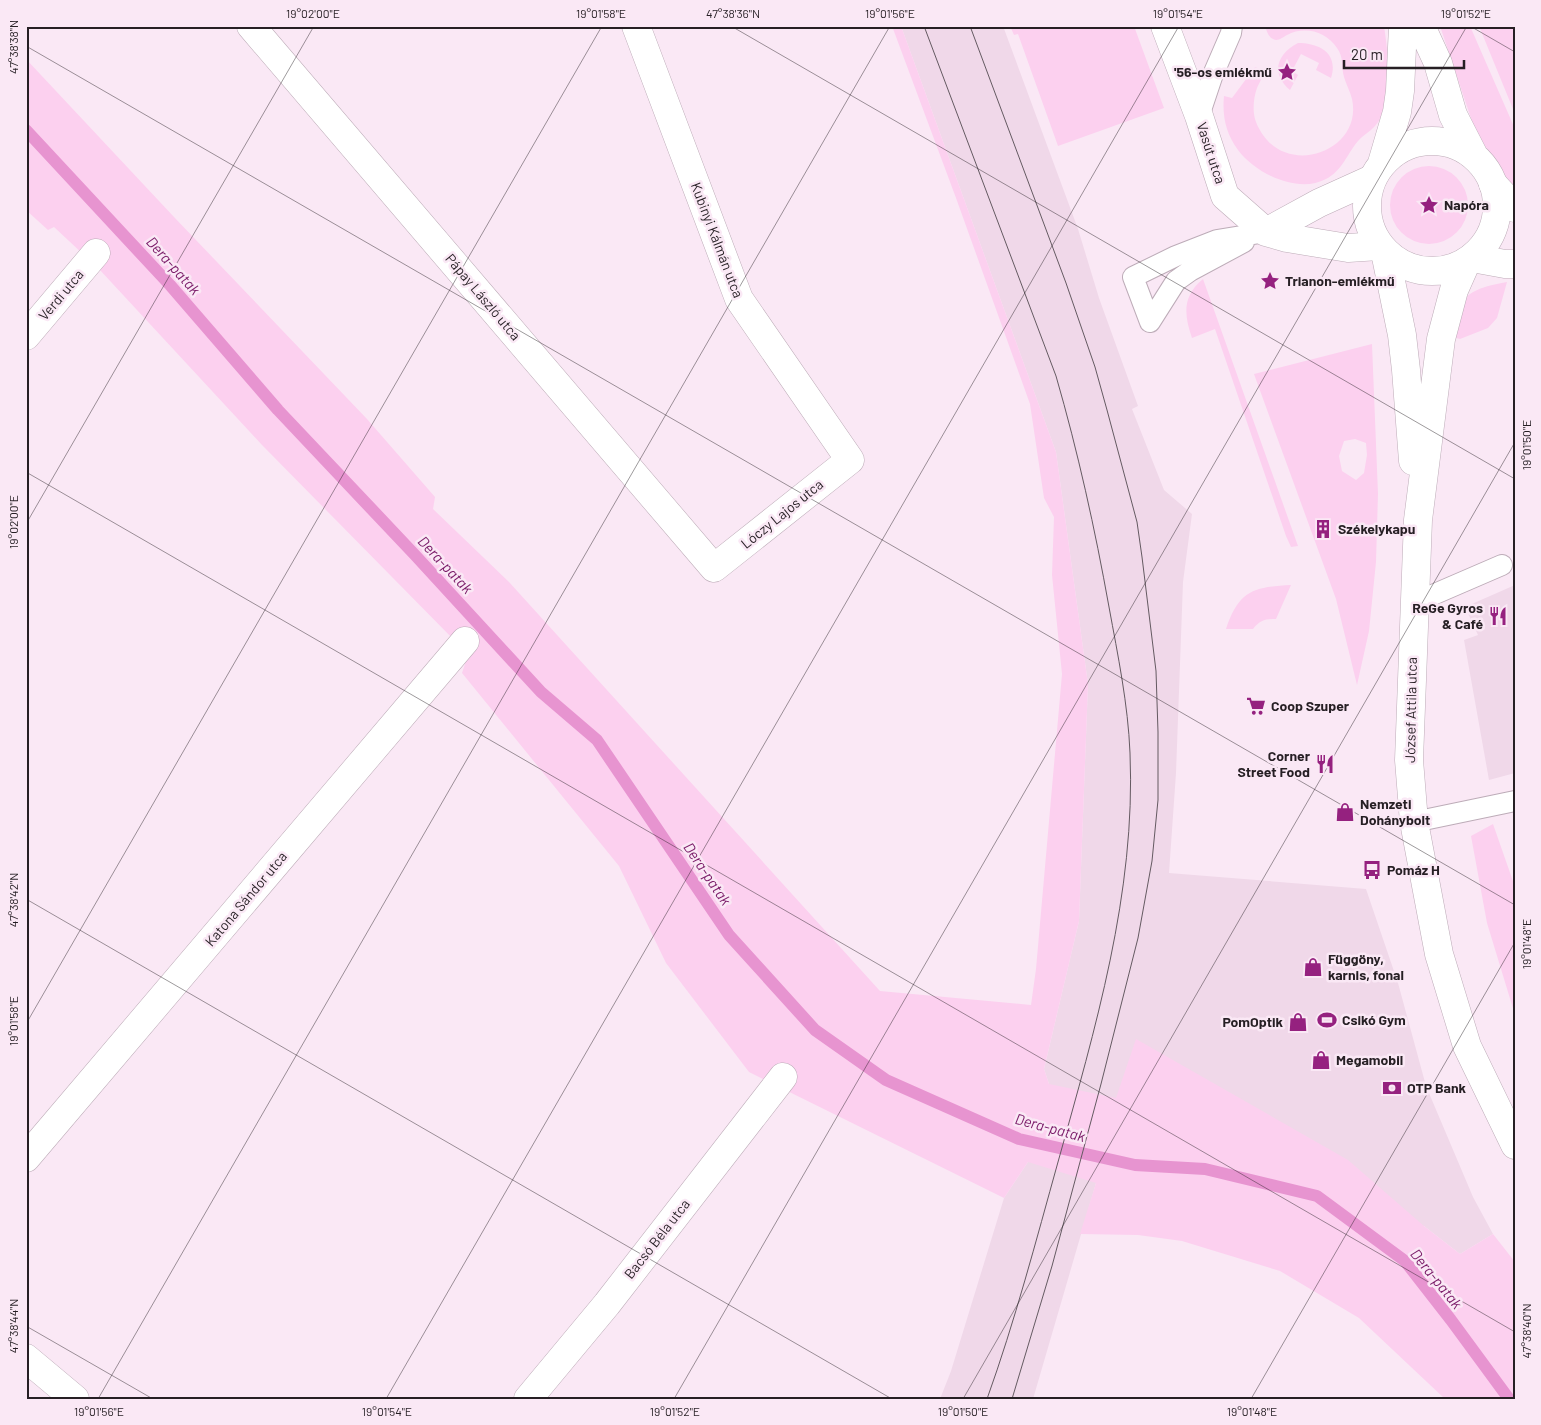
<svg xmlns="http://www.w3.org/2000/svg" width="1541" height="1425" font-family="Barlow,sans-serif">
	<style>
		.built { fill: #f0d8e9 }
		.green { fill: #fcd0ef; fill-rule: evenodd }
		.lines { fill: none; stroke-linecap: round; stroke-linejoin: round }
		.stream { stroke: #e794d0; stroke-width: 12 }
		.service-casing { stroke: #bdacb8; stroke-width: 22 }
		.minor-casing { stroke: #bdacb8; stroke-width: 29 }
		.tertiary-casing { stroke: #bdacb8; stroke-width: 29 }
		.secondary-casing { stroke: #bdacb8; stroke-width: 29 }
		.service { stroke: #fff; stroke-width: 20 }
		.minor { stroke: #fff; stroke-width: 28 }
		.tertiary { stroke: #fff; stroke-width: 28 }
		.secondary { stroke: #fff; stroke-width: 28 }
		.tram { stroke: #645a61; stroke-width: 1 }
		.ticks { fill: none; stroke: #261f24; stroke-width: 1; stroke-opacity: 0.45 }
		.labels { text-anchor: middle; stroke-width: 5; stroke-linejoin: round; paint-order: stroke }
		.poi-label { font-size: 14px; font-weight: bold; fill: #261f24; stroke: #fae8f5; text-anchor: start }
		.street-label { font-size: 14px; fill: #261f24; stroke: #fae8f5 }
		.water-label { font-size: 15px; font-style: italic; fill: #791967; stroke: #fae8f5 }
		.neatline { fill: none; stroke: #261f24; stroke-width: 2 }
		.ticks-label { font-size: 12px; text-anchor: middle; fill: #261f24 }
	</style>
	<rect width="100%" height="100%" fill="#fae8f5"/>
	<path class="built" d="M901,26H1003L1078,229L1099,298L1138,406L1132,409L1164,490L1192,514L1183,582L1176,773L1169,873L1366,889L1398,983L1426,1086L1473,1197L1493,1234L1460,1254L1424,1226L1096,1183L1033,1399H940L951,1371L1004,1198L1028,1162L1049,1084L1044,1069L1079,921L1088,684L1056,452Z
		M1515,585V773L1489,780L1464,640L1478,635L1465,607Z"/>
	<path class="green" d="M892,26H901L1056,452L1088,684L1079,921L1044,1069L1049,1084L1116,1098L1136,1039L1348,1160L1424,1226L1460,1254L1493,1234L1515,1262V1399H1445L1359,1318L1280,1271L1182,1241L1138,1235L1080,1234L1096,1183L1028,1162L1004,1198L749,1072L666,963L619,866L462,673L467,658L457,643L262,445L99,269L54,227L48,230L26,210V59L174,217L367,419L435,497L433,509L509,582L880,991L1031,1005L1036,969L1062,674L1052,575L1054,517L1044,498L1030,404L956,198Z
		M1010,26H1134L1164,108L1058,146L1018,34L1014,35Z
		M1265,26H1384C1388,53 1395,105 1375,126C1370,132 1363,135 1358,141C1347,154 1342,171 1326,179C1298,194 1256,174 1238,150C1226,134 1222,116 1224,96L1232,98L1255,67L1262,70C1263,78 1260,81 1257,88C1254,96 1253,106 1254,114C1255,122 1259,129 1263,135C1292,177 1363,149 1352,99C1350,91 1346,84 1344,77C1341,67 1344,57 1337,48C1326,31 1304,26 1287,35C1283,37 1280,40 1276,40C1269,39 1267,32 1265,26Z
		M1440,26H1470L1515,129V199L1506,190L1489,154L1479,142Z
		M1479,26H1515V114Z
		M1298,43C1319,43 1339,53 1331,78L1316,70L1319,63L1301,54L1292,71L1298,75L1290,90C1270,73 1277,54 1298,43Z
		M1390 205a39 39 0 1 1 78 0a39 39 0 1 1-78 0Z
		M1203,279L1298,546L1291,547L1286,536L1215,329L1192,338C1184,315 1182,296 1203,279Z
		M1507,282L1497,318L1488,328L1460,339L1445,335C1463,297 1463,290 1507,282Z
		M1372,344L1378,494L1376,562L1369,631L1357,685L1336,599L1254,374ZM1355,439L1366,443L1367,455L1364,473L1356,480L1342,471L1339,456L1344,441Z
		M1291,585L1276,619C1265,619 1260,620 1253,629H1226C1239,590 1254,587 1291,585Z
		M1493,824L1515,887V1015L1487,923L1471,836Z"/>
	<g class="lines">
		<path class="stream" d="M26,130L170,285L278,410L415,555L541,692L597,740L729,935L815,1030L886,1080L1019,1139L1135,1165L1205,1169L1317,1196L1405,1261L1451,1320L1509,1399"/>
		<g class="service-casing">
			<path id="service" d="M1199,116L1212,77L1231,33L1232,26
				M1150,322L1133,277L1176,256L1217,240L1266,232
				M1150,322L1176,281L1190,271L1244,242
				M1414,603L1502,565
				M1414,822L1515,801"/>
		</g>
		<g class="minor-casing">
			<path id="minor" d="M251,26L714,568L850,460L739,299L636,26
				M26,336L96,253
				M26,1158L465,641
				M26,1358L75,1399
				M528,1399L607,1304L783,1077"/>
		</g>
		<g class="tertiary-casing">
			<path id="tertiary" d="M1165,26L1199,116L1225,196L1266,232L1287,238L1348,248L1379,246
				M1493,184L1515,208
				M1266,232L1319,203L1372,179
				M1472,258L1505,264H1515"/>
		</g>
		<g class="secondary-casing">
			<path id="secondary" d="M1421,26L1438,63L1453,115L1474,156
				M1367 206a65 65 0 1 1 130 0a65 65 0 1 1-130 0Z
				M1382,163L1397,112L1400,91L1403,26
				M1385,252L1402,335L1406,370L1413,461
				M1466,263L1454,290L1441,339L1418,520L1409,760L1414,822L1439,954L1467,1046L1515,1145"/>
		</g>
		<use href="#service" class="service"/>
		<use href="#minor" class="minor"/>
		<use href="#tertiary" class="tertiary"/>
		<use href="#secondary" class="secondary"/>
		<path class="tram" d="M924,26L1056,376C1078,452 1095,529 1109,607C1118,656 1128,704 1130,753C1136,893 1095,1029 1058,1162C1036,1241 1015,1321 987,1399
			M970,26L1066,283L1095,367L1107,410L1137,522L1142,557L1156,671L1158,732V800L1152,861L1138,938L1101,1084L1052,1266L1012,1399"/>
	</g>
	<path class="ticks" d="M731,26L1515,479M1470,26L1515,52M26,46L1515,905M26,472L1515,1332M26,524L314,26M26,899L892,1399M26,1024L602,26M26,1326L153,1399M98,1399L890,26M386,1399L1179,26M674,1399L1467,26M963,1399L1515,442M1251,1399L1515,942"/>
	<defs>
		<g id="sight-bare" transform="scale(1.5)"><path d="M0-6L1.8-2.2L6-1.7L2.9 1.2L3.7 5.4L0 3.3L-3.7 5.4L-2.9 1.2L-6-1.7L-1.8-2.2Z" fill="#95217f" stroke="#fae8f5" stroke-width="2.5" paint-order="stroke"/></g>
		<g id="building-bare" transform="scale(1.5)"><path d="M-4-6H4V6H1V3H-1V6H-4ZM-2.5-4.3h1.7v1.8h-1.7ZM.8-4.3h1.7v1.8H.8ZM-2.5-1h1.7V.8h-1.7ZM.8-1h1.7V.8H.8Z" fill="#95217f" stroke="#fae8f5" stroke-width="2.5" paint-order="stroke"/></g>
		<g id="restaurant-bare" transform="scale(1.5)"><path d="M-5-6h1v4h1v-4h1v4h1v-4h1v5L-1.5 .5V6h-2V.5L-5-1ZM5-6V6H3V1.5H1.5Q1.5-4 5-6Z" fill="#95217f" stroke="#fae8f5" stroke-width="2.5" paint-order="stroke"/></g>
		<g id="supermarket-bare" transform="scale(1.5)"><path d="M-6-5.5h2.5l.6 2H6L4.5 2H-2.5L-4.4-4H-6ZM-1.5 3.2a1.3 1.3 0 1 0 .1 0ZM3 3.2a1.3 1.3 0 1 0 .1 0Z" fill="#95217f" stroke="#fae8f5" stroke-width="2.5" paint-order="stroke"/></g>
		<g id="shop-bare" transform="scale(1.5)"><path d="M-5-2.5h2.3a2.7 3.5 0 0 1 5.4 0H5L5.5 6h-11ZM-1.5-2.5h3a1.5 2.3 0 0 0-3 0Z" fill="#95217f" stroke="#fae8f5" stroke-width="2.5" paint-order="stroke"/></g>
		<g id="bus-bare" transform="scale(1.5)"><path d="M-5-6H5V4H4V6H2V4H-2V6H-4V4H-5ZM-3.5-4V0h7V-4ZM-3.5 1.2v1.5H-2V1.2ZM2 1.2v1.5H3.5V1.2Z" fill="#95217f" stroke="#fae8f5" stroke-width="2.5" paint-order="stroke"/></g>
		<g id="stadium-bare" transform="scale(1.5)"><path d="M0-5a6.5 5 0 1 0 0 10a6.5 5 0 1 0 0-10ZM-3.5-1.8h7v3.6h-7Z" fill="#95217f" stroke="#fae8f5" stroke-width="2.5" paint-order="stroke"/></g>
		<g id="bank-bare" transform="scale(1.5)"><path d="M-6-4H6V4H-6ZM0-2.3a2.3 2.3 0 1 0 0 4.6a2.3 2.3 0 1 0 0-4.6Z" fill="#95217f" stroke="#fae8f5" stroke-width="2.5" paint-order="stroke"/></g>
	</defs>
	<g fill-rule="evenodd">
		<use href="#sight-bare" x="1287" y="72"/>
		<use href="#sight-bare" x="1429" y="205"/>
		<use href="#sight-bare" x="1270" y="281"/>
		<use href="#building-bare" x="1323" y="529"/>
		<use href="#restaurant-bare" x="1498" y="616"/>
		<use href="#supermarket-bare" x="1256" y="706"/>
		<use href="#restaurant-bare" x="1325" y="764"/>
		<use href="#shop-bare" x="1345" y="812"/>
		<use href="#bus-bare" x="1372" y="870"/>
		<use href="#shop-bare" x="1313" y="967"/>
		<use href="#stadium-bare" x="1327" y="1020"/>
		<use href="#shop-bare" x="1298" y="1022"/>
		<use href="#shop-bare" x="1321" y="1060"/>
		<use href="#bank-bare" x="1392" y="1088"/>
	</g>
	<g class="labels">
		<g class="poi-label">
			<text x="1272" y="77" text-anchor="end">'56-os emlékmű</text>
			<text x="1444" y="210">Napóra</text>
			<text x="1285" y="286">Trianon-emlékmű</text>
			<text x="1338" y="534">Székelykapu</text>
			<text x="1483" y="613" text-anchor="end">ReGe Gyros<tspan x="1483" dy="16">&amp; Café</tspan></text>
			<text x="1271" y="711">Coop Szuper</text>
			<text x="1310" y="761" text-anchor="end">Corner<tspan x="1310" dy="16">Street Food</tspan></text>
			<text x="1360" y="809">Nemzeti<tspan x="1360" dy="16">Dohánybolt</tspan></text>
			<text x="1387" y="875">Pomáz H</text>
			<text x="1328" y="964">Függöny,<tspan x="1328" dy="16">karnis, fonal</tspan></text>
			<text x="1342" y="1025">Csikó Gym</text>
			<text x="1283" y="1027" text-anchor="end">PomOptik</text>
			<text x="1336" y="1065">Megamobil</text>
			<text x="1407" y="1093">OTP Bank</text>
		</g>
		<g class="street-label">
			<text transform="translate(1211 153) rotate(72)" y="5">Vasút utca</text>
			<text transform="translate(717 240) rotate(69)" y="5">Kubinyi Kálmán utca</text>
			<text transform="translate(61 295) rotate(-50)" y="5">Verdi utca</text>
			<text transform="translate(483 297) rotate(50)" y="5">Pápay László utca</text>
			<text transform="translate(782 514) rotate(-39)" y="5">Lóczy Lajos utca</text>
			<text transform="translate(1411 710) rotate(-89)" y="5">József Attila utca</text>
			<text transform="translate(246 899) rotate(-50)" y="5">Katona Sándor utca</text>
			<text transform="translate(657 1239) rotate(-52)" y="5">Bacsó Béla utca</text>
		</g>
		<g class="water-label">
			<text transform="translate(173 266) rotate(48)" y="5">Dera-patak</text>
			<text transform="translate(445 565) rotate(47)" y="5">Dera-patak</text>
			<text transform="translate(707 874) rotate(56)" y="5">Dera-patak</text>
			<text transform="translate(1050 1128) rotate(15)" y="5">Dera-patak</text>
			<text transform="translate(1436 1279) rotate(51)" y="5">Dera-patak</text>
		</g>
	</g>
	<rect width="1541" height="1425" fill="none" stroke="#fae8f5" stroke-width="55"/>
	<path d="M1344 60v8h120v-8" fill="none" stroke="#261f24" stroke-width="2.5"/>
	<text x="1351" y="60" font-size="15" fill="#261f24" stroke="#fae8f5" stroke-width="4" paint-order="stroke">20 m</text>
	<rect x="28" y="28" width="1486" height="1370" class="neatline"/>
	<g class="ticks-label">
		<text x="313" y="18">19°02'00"E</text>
		<text x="601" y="18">19°01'58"E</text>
		<text x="733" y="18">47°38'36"N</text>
		<text x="890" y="18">19°01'56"E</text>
		<text x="1178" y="18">19°01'54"E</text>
		<text x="1466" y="18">19°01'52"E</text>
		<text transform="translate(14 47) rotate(-90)" y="4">47°38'38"N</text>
		<text transform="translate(1527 445) rotate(-90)" y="4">19°01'50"E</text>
		<text transform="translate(14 522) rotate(-90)" y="4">19°02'00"E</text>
		<text transform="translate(14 900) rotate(-90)" y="4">47°38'42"N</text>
		<text transform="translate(1527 944) rotate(-90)" y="4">19°01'48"E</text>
		<text transform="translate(14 1021) rotate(-90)" y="4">19°01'58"E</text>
		<text transform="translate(14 1326) rotate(-90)" y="4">47°38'44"N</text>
		<text transform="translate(1527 1331) rotate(-90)" y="4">47°38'40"N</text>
		<text x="99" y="1416">19°01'56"E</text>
		<text x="387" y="1416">19°01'54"E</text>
		<text x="675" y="1416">19°01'52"E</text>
		<text x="963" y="1416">19°01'50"E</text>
		<text x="1252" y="1416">19°01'48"E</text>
	</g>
</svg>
